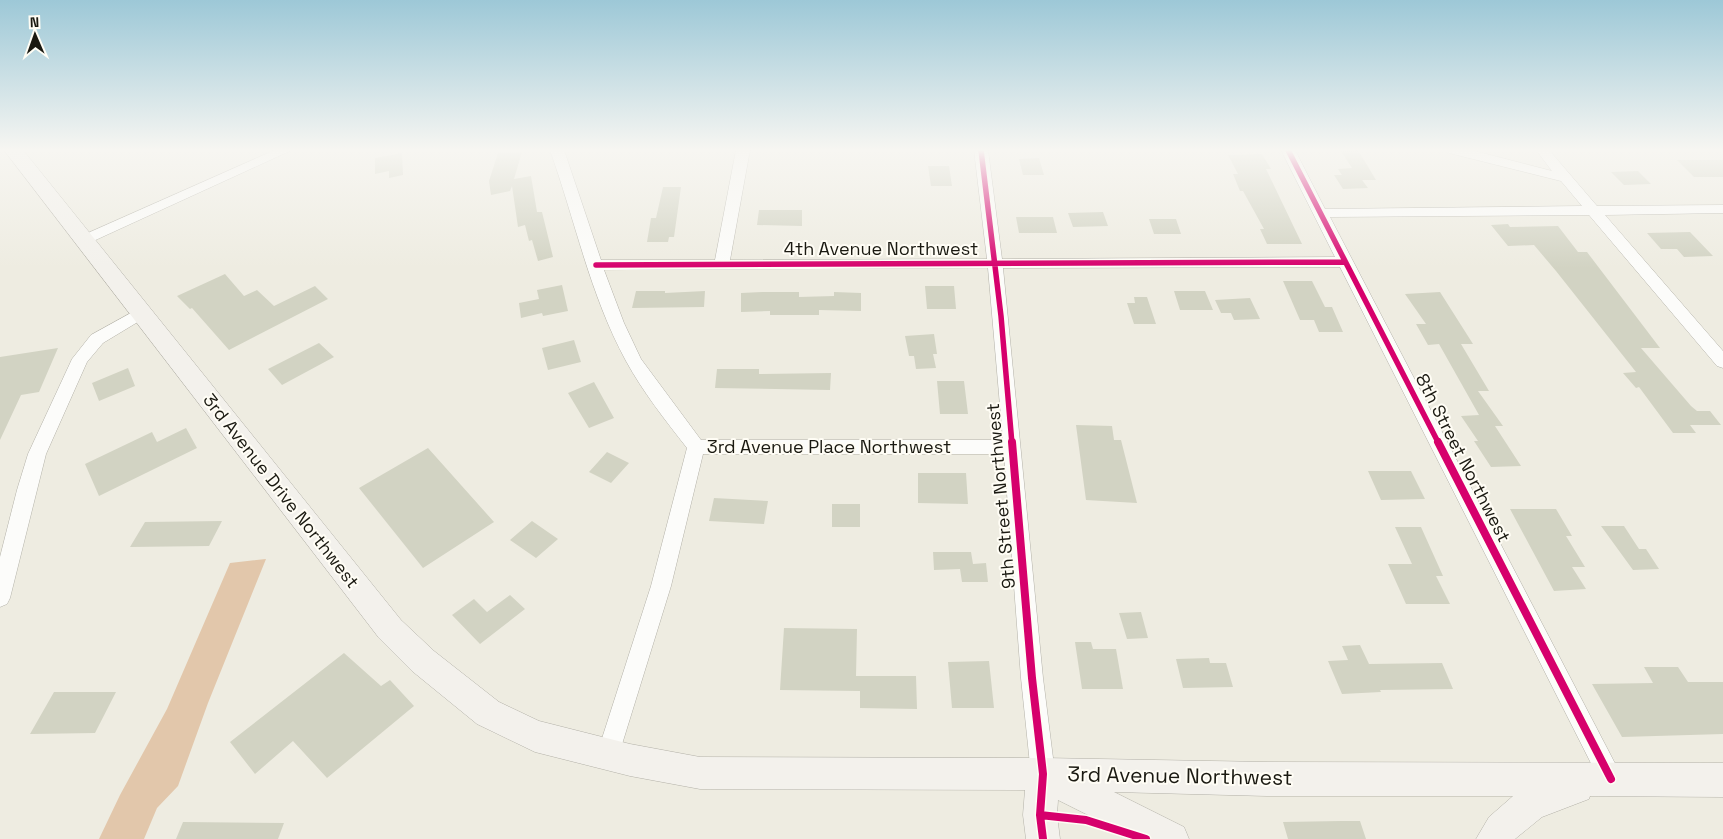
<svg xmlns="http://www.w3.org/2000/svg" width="1723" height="839" font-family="'Space Grotesk',sans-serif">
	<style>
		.forest { fill: #e2c7ab }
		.building { fill: #d2d3c3 }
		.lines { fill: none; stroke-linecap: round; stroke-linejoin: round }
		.street-casing { stroke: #b3b1a8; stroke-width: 1 }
		.secondary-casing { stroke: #b3b1a8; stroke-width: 1 }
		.street { fill: #fcfcfa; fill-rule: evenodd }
		.secondary { fill: #f3f1ec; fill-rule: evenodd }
		.cycleway-far1-casing { stroke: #fffdf5; stroke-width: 8 }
		.cycleway-casing { stroke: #fffdf5; stroke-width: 11 }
		.cycleway-far1 { stroke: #d6006c; stroke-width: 5.5 }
		.cycleway { stroke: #d6006c; stroke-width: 8 }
		.labels { text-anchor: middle; stroke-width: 4; stroke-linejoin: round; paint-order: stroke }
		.street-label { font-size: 18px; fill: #1a1911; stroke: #fffdf5 }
		.near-street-label { font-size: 21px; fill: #1a1911; stroke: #fffdf5 }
	</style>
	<rect width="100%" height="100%" fill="#eeece1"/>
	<path class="forest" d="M266,559L208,703L178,786L157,808L144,839H99L120,795L167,709L230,563Z"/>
	<path class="building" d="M1358,150L1376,180H1362L1368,188L1343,189L1334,175H1342L1338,169L1352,168L1341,151Z
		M522,152L514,179L531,176L537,212H542L553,257L538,261L532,240L529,241L525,225L518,227L512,186L510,191L491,195L489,181L498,153Z
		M402,153L403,175L389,178V171L375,174V158Z
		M1262,154L1271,169H1266L1302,244H1267L1260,229H1264L1243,191H1240L1233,174H1238L1228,155Z
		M1039,158L1044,175H1023L1019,159Z
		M1677,160H1723V177H1694Z
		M928,166H949L952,186H931Z
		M1638,171L1651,184L1624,185L1611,172Z
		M663,187H681L674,237H669L668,242H647L651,218H656Z
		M759,210H802V226L757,225Z
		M1103,212L1108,226L1073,227L1068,213Z
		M1016,217H1053L1057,233H1019Z
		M1149,219H1176L1181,234H1154Z
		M1508,224L1510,227L1558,226L1578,252H1587L1660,348H1641L1691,406L1697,411H1710L1721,425H1690L1696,433H1673L1639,387L1636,388L1623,373L1636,372L1556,271L1534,245L1508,246L1491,225Z
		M1690,232L1713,256L1684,257L1677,249H1661L1647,233Z
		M225,274L244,296L257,290L274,306L315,286L328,299L229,350L192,308L190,309L177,296Z
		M1283,281H1312L1325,307H1332L1343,332H1319L1314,320H1300Z
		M562,285L568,311L543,316L542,313L521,318L519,303L539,299L537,290Z
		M925,286H954L956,309H927Z
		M636,291H665V293L705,291L704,307L632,308Z
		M1174,291H1205L1213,310H1180Z
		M762,292H799V297L834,296V292L861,293V311L819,310V315H770V311L741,312V293Z
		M1440,292L1473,344H1461L1489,391H1478L1503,426H1495L1521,466L1491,467L1474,441H1478L1461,416L1479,415L1439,344L1428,345L1416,324H1426L1405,294Z
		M1134,297H1147L1156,324H1134L1127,303H1135Z
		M1250,298L1260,319L1234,320L1231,313H1221L1215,300Z
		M934,334L937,354H933L936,368L916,369L914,356H909L905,336Z
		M574,340L581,362L548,370L542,348Z
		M319,343L334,357L282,385L268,369Z
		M58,348L39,392L21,395L0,440V357Z
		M128,368L135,386L99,401L92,383Z
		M717,369H759V374L831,373L830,390L715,388Z
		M937,381H964L968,414H940Z
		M594,382L614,418L589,428L568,393Z
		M1076,425L1112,426L1114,440H1121L1137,503L1086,500Z
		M186,428L197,448L99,496L85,464L152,432L157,442Z
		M428,448L494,522L423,568L359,488Z
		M607,452L629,463L611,483L589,472Z
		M1368,471H1411L1425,499L1381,500Z
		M918,473H966L968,504L918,503Z
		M714,498L768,501L764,524L709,521Z
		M832,504H860V527H832Z
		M1510,509H1556L1572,536H1566L1585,567H1572L1586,589L1554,591Z
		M222,521L209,546L130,547L145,522Z
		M532,521L558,539L536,558L510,540Z
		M1601,526H1624L1639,549H1646L1659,569L1633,570Z
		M1395,527H1421L1443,576H1436L1450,604H1406L1388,564H1412Z
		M933,552H971L973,564L986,563L988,582H962L960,569L934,570Z
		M510,595L525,609L480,644L452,615L474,599L487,612Z
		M1141,612L1148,638L1127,639L1119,613Z
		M784,628L857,629L856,676H916L917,709L860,708V691L780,690Z
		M1075,642H1091L1093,649H1116L1123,689H1082Z
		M1360,645L1369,664L1442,663L1453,689L1380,690L1381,692L1342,694L1328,661L1348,660L1342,646Z
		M344,653L381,686L390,680L414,706L327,778L293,741L255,774L230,742Z
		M1209,658L1210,663H1226L1233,687L1183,688L1176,659Z
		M989,661L994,708H952L948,662Z
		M1644,667H1678L1688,682H1723V734L1622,737L1592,684L1653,683Z
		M54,692H116L95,733L30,734Z
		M1341,821H1360L1366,839H1288L1283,822Z
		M183,822L284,823L278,839H176Z"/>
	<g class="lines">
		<g class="street-casing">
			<path id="street" d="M275,150H292L89,243L84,245L77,240L79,237Z
				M550,150H564L601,260H715L736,150H750L730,260L987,259L974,150H988L1002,259L1335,257L1281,150H1295L1325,209L1582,206L1561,181L1449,153L1448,150H1471L1552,171L1536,150H1549L1597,206L1723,205V213L1605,215L1723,351V368L1717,366L1589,215L1330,217L1619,771L1623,779L1619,787L1611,791L1603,787L1340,267L1003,268L1043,678L1055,774L1051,782L1043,786L1035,782L1031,774L1021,678L1004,454H703L671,586L619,754L616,762L608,765L600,762L597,754L651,586L687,448C665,420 643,392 626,361C590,295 575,220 550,150ZM988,268L1003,440H701L641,359L624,323L604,270Z
				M140,308L146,309L148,313L146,317L103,343L87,362L46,454L10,598L7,604L0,607V557L17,490L28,454L72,359L91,335Z"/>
		</g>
		<g class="secondary-casing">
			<path id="secondary" d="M4,150H23L401,620L434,651L499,702L539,721L630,744L700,757L1043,758L1267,762L1723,763V797L1590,796L1589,799L1542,817L1515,839H1476L1489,817L1513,796H1267L1114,792L1184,827L1189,839H1136L1058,800L1057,815L1060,839H1026L1023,815L1025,790L700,789L630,776L535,752L477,724L412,671L379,638Z"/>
		</g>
		<use href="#street" class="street"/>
		<use href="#secondary" class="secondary"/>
		<g class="cycleway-far1-casing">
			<path id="cycleway-far1" d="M981,150L1001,316L1012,444
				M1288,150L1439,444
				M596,265L1345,262"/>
		</g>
		<g class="cycleway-casing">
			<path id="cycleway" d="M1012,442L1032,678L1043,774L1040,815L1043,839
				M1438,442L1611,779
				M1040,815L1086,820L1146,839"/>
		</g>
		<use href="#cycleway-far1" class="cycleway-far1"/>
		<use href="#cycleway" class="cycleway"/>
	</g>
	<linearGradient id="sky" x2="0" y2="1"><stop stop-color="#9dc8d7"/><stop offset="0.56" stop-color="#f7f6f2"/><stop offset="1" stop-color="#f7f6f2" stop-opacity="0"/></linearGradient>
	<rect width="1723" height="268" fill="url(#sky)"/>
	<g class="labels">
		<g class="street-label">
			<text x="881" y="255">4th Avenue Northwest</text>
			<text x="829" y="453">3rd Avenue Place Northwest</text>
			<text transform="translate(1463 458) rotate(63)" y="6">8th Street Northwest</text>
			<text transform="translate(281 491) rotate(52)" y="6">3rd Avenue Drive Northwest</text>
			<text transform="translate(1001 496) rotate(-95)" y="6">9th Street Northwest</text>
		</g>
		<g class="near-street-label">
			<text transform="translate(1180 776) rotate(1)" y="7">3rd Avenue Northwest</text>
		</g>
	</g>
	<g transform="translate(35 35) rotate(358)" stroke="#fffdf5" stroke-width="4" paint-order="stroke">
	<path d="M0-4L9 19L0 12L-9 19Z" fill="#1a1911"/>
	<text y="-8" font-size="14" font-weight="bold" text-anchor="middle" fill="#1a1911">N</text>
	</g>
</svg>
